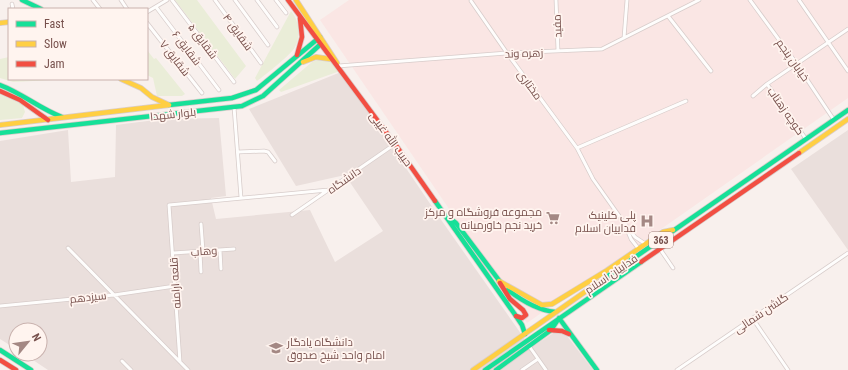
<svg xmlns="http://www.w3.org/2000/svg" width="848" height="370" font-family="'Roboto Condensed',Cairo,sans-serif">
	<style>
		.commercial { fill: #fae6e4 }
		.industrial { fill: #eadfdc }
		.green { fill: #eaedd8 }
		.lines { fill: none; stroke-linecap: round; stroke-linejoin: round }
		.street-casing { stroke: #d7ccca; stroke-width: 4.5 }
		.fast-casing { stroke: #d9cdcb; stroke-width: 6 }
		.slow-casing { stroke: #d9cdcb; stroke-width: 6 }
		.jam-casing { stroke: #d9cdcb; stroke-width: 6 }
		.street { stroke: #fefdfc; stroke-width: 3 }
		.fast { stroke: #16e098; stroke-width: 4.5 }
		.slow { stroke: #ffcf43; stroke-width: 4.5 }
		.jam { stroke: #f24e42; stroke-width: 4.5 }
		.labels { text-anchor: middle; stroke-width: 3.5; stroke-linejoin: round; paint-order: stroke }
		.shield { fill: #fff4ef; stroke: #a0817d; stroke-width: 1 }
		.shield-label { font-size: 10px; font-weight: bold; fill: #77504c }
		.street-label { font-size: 11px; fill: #77504c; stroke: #fff4ef }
		.poi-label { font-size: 11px; fill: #77504c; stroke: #fff4ef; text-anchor: end }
	</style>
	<rect width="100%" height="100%" fill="#f8f0ed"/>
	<path class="commercial" d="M349,0H848V98L527,323L320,20Z"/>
	<path class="industrial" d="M341,72L437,214L531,348L561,328L593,370H48L24,354H40V330H16V349L0,339V141L68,130L71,182L115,177L116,125L163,119L219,118L226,196L211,198L216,219L310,210L335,262L383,231L345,175L296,186L249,109Z
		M848,130V250L791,169Z"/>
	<path class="green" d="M175,0H197L246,66L235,79Z
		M291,11C299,20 301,36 295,47C292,54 264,76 257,81L255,78Z
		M147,50L154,59L156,58L185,94L182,96H157L153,78L147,75Z
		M9,57V79H53V80L13,82L0,78V59Z
		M323,58L330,61L340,71L281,92L279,90L312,62Z
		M0,93L23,105L25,112L22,118L0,120Z"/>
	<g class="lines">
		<g class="street-casing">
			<path id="street" d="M93,0L100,9
				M121,0L127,9
				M172,0L234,82
				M215,0L261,63
				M235,0L268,45
				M257,0L277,27
				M276,0L286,13
				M556,0L558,51
				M750,0L796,63L834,120
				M799,0L848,71
				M471,1L507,53L577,148L593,179L622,220L635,237L644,243
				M12,4L13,9
				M156,7L219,90
				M147,12L167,0
				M668,16L711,71
				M147,23L202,93
				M624,38L627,0
				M338,66L507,53L602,49L699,0
				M767,84L806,139
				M753,96L767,84L848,29
				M234,107L241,198
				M577,148L686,101
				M238,152L264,151L268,152L275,161
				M292,215L395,144
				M201,224L203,251
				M626,227L631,239L638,248
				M68,248L188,370
				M660,249L673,268
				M220,250L221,269
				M200,252L201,272
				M173,253L234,249
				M0,306L114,295L175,286
				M753,319L788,370
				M529,346L546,370
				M122,361L131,370
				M180,362L169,205L328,190
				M522,370L538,359
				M677,370L848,253"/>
		</g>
		<g class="fast-casing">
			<path id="fast" d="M22,0L41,9
				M0,85C22,93 40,109 62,117
				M169,105L232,98L256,90L320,37
				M0,133L242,106L263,96L323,42
				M435,201L516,316L522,325L525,334
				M447,216L456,223L501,283
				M602,280L848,110
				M508,290C522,301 537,310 555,312
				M0,350L31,370
				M485,370L641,262
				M496,370L551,330L559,318L597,370"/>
		</g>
		<g class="slow-casing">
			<path id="slow" d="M296,0L337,63
				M0,23L9,22
				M303,62L316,57L330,59
				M121,79L141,88L152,97L169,105
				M0,125L169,105
				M799,153L848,119
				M499,281L542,305L552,304L606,271L663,232L673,230
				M473,370L602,280"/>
		</g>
		<g class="jam-casing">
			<path id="jam" d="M288,0L395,144L435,201
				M297,55L302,37L300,18
				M0,91L20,100L48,120
				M641,262L799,153
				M500,283L510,299L523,310L526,315L522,318L516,316
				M549,330L562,331L569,334
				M0,360L16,370"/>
		</g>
		<use href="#street" class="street"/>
		<use href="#fast" class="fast"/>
		<use href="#slow" class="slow"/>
		<use href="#jam" class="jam"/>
	</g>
	<defs>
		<g id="supermarket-bare" transform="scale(1.08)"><path d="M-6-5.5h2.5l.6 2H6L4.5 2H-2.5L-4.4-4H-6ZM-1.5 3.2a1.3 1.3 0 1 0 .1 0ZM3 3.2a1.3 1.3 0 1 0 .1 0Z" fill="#a48884" stroke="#fff4ef" stroke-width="2.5" paint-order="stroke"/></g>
		<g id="hospital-bare" transform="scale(1.08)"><path d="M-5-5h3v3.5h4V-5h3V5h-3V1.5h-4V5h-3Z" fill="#a48884" stroke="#fff4ef" stroke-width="2.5" paint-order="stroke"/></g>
		<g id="university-bare" transform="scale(1.08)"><path d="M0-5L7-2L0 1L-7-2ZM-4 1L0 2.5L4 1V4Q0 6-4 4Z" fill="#a48884" stroke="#fff4ef" stroke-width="2.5" paint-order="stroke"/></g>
	</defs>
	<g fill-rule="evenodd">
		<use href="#supermarket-bare" x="553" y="218"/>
		<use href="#hospital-bare" x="647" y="221"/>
		<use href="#university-bare" x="276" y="348"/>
	</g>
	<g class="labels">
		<rect class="shield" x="649" y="232" width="24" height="16" rx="3"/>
		<g class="shield-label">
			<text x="661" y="244">363</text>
		</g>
		<g class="street-label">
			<text transform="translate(557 26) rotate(-92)" y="4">مفید</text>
			<text transform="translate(238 32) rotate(54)" y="4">شقایق ۴</text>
			<text transform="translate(203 41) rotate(53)" y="4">شقایق ۵</text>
			<text transform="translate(187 48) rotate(53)" y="4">شقایق ۶</text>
			<text transform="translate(524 53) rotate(-2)" y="4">زهره وند</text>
			<text transform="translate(175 58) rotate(52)" y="4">شقایق ۷</text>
			<text transform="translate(793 60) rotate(55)" y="4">خیابان پنجم</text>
			<text transform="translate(530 85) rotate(54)" y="4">مختاری</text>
			<text transform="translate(786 111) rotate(55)" y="4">کوچه زهتاب</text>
			<text transform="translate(173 114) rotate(-6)" y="4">بلوار شهدا</text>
			<text transform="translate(391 139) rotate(54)" y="4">حبیب الله غیبی</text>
			<text transform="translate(344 180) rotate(-35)" y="4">دانشگاه</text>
			<text transform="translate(204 251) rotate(-4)" y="4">وهاب</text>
			<text transform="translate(611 274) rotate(-34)" y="4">فداییان اسلام</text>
			<text transform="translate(175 283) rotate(-94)" y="4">قلعه ارامنه</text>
			<text transform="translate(88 297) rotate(-6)" y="4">سیزدهم</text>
			<text transform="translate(761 313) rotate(-34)" y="4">گلشن شمالی</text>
		</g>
		<g class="poi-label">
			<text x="542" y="216">مجموعه فروشگاه و مرکز<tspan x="542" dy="13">خرید نجم خاورمیانه</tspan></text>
			<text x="636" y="219">پلی کلینیک<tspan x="636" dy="13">فداییان اسلام</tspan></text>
			<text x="287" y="346" text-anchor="start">دانشگاه یادگار<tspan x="287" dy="13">امام واحد شیخ صدوق</tspan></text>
		</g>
	</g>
	<rect x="8" y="8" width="140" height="72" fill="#fff4ef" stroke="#c9b2ae"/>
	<rect x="16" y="21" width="20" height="6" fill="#16e098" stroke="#c9b2ae"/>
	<text x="44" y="28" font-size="12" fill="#77504c">Fast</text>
	<rect x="16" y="41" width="20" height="6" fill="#ffcf43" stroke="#c9b2ae"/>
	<text x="44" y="48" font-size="12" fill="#77504c">Slow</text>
	<rect x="16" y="61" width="20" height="6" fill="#f24e42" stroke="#c9b2ae"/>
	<text x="44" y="68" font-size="12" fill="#77504c">Jam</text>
	<g transform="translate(28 342) rotate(61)"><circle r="19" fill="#fff4ef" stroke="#c9b2ae"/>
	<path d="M0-3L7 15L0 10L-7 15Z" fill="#a48884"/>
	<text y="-6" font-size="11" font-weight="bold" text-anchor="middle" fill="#77504c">N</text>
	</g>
</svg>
